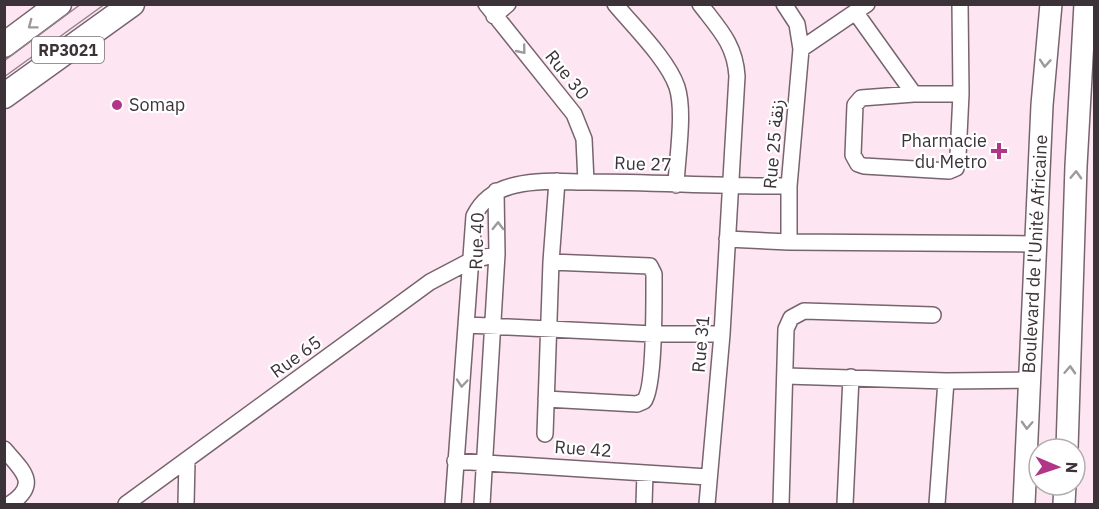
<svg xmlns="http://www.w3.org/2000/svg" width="1099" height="509" font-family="'IBM Plex Sans','Noto Sans Arabic',sans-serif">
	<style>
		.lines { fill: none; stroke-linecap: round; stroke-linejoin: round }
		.minor-casing { stroke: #77646e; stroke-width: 18 }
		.secondary-casing { stroke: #77646e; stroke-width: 24 }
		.primary-casing { stroke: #77646e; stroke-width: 27 }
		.minor { stroke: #fff; stroke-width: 15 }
		.secondary { stroke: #fff; stroke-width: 21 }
		.primary { stroke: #fff; stroke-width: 24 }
		.tram { stroke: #91828b; stroke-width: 1.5 }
		.oneway { stroke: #9d999c }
		.poi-dot { fill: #b13688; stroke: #fff; stroke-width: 2 }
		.labels { text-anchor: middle; stroke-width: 4.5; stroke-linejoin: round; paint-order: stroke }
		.shield { fill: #fff; stroke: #767074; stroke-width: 1.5 }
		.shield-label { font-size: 16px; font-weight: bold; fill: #3b3338 }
		.street-label { font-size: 18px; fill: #3b3338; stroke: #fff }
		.poi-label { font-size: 18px; fill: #3b3338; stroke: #fff; text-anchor: start }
	</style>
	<rect width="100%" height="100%" fill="#fde6f2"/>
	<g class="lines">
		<g class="minor-casing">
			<path id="minor" d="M486,4L574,114L584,139L586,182
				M615,4C634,27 668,60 677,87C685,112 677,158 676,185
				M700,4C719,29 735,44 737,76L722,334L707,504
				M784,4L797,24L801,49L789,186V242
				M960,4L961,94L958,156L956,168L949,171L864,166L858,164L853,155L855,105L861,98L914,94H961
				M856,13L914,94
				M494,16L508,4
				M801,49L867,4
				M727,239L789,242L1036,244
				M467,325L653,334H722
				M786,376L946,381L1029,380
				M546,399L637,404L644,401C655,388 654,296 654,274L650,266L551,262
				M545,434L551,262L557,181
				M4,449C23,471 40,484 10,504
				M455,461L708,477
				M126,504L430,282L470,261L497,254
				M186,504L187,461
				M453,504L474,216C483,198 497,189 516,185C541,179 566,182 590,182C657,182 723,187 789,186
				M482,504L497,254L496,191
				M644,504L645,473
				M781,504L786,329L791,318L804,311L933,315
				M845,504L851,377
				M937,504L946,381"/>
		</g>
		<g class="secondary-casing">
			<path id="secondary" d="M1067,449L1076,166L1085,4
				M1024,504L1042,105L1051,4
				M1064,504L1065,485"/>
		</g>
		<g class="primary-casing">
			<path id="primary" d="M4,45L59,4
				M4,96L132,4"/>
		</g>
		<use href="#minor" class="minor"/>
		<use href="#secondary" class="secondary"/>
		<use href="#primary" class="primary"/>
		<path class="tram" d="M4,61L81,4
			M4,77L105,4"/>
	</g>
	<defs><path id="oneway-chevron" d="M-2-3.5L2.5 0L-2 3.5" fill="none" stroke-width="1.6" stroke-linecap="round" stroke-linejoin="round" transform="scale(1.5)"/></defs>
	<g class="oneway">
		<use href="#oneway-chevron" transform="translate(32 25) rotate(143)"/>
		<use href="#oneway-chevron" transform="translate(522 50) rotate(51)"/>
		<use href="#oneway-chevron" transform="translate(1045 63) rotate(94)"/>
		<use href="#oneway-chevron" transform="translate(1076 175) rotate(-88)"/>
		<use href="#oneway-chevron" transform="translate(498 226) rotate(-89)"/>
		<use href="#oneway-chevron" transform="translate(1070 370) rotate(-87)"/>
		<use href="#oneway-chevron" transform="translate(462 383) rotate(95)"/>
		<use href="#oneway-chevron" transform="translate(1027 425) rotate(93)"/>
	</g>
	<g class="poi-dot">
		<circle cx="117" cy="105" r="6"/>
		<path d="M996 142h6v6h6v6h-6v6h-6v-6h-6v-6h6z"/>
	</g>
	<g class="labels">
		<rect class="shield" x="32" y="37" width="72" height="26" rx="4.5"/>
		<g class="shield-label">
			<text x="68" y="56">RP3021</text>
		</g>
		<g class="street-label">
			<text transform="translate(567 75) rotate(51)" y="6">Rue 30</text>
			<text transform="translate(774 144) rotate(-85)" y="6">Rue 25 زنقة</text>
			<text transform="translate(643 164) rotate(2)" y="6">Rue 27</text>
			<text transform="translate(477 241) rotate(-88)" y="6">Rue 40</text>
			<text transform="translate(1035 254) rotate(-87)" y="6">Boulevard de l'Unité Africaine</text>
			<text transform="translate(701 344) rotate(-85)" y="6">Rue 31</text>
			<text transform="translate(296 357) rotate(-36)" y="6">Rue 65</text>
			<text transform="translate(583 449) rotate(4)" y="6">Rue 42</text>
		</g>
		<g class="poi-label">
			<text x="129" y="111">Somap</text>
			<text x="987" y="147" text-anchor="end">Pharmacie<tspan x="987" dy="21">du Metro</tspan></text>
		</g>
	</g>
	<rect width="1099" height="509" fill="none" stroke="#3b3338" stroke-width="12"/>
	<g transform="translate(1057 467) rotate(92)"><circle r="28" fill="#ffffff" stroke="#b1adaf" stroke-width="1.5"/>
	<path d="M0-4.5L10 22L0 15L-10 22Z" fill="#b13688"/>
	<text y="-9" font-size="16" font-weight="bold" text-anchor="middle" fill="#3b3338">N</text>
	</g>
</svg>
